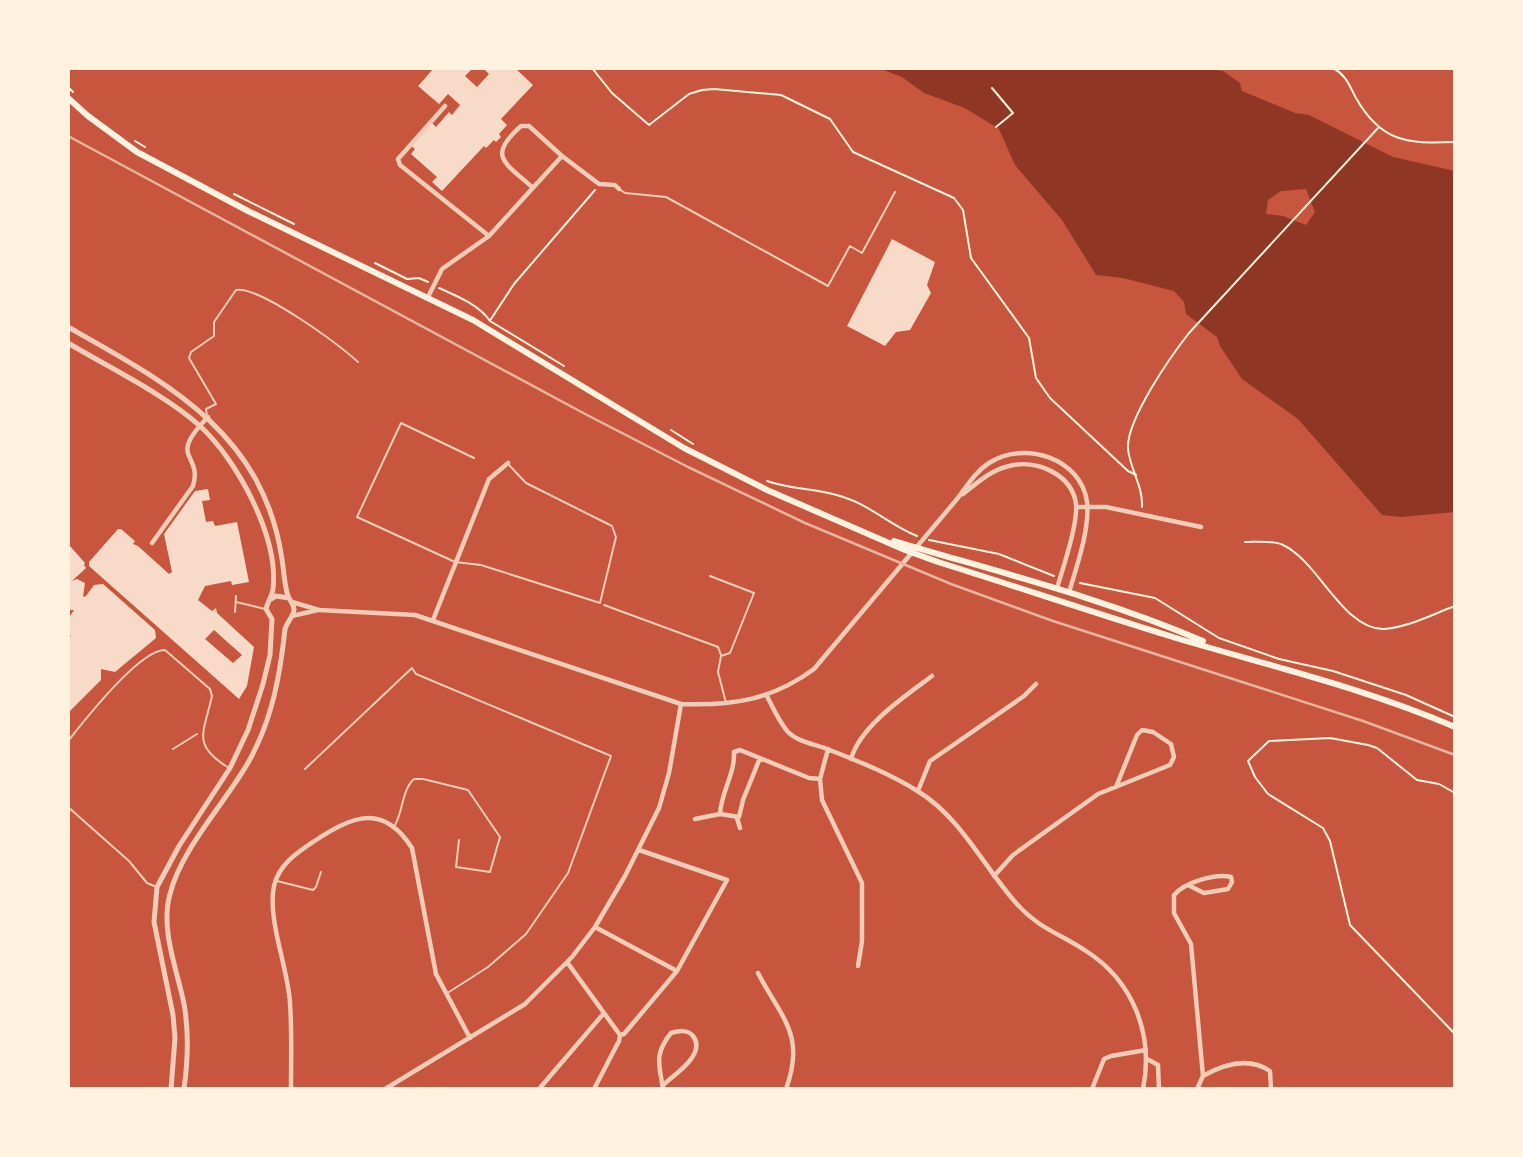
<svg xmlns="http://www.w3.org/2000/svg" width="1523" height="1157" font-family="Inter,sans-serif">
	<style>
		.water { fill: #8f3625; fill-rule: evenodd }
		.building { fill: #f7dbc8; fill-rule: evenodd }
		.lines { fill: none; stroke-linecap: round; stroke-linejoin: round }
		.path { stroke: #fff3e0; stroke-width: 2 }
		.service { stroke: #f1ccb7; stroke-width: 2 }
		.minor { stroke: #f1ccb7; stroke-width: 4.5 }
		.tertiary { stroke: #f1ccb7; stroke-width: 5 }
		.secondary { stroke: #fff3e0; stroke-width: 6 }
		.rail { stroke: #e9b49f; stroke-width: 2.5 }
	</style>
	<rect width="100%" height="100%" fill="#c8553d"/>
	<path class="water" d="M878,68H1202L1223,71L1240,83L1242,91L1295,113L1309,115L1393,157L1455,171V512L1401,517L1382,515L1298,419L1242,379L1220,346L1217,337L1186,314L1184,302L1174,291L1123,278L1096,275L1062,220L1015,165L999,129L965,108L924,93L902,77ZM1306,189L1315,212L1306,225L1283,216L1266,214L1268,200L1281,191Z"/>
	<path class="building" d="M434,68H473L465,76L477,87L489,74L483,68H515L533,85L501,119L507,125L499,134L501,137L496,142L494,140L486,148L484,146L442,191L432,182L437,177L411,154L415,149L411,146L432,123L436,127L449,112L452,115L460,105L448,94L439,104L418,86Z
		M892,239L935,262L927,285L931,293L910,330L896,332L885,346L847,326Z
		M208,489L210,500L202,501L206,522L213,521L215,526L237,522L249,582L232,585L231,581L205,586L198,600L212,611L216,608L217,613L254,647L247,686L239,699L89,566V562L118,529H121L135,541L133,544L138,546L169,574L172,572L164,534L195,491ZM214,630L242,655L233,663L205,639Z
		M70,546L85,563L84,565L86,568L72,581L77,579L85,583L83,597L86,596L94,585L103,584L155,630L156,638L115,672L101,669V680L68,713V638L71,636L68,633V619L74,610H68Z"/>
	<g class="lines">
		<path class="path" d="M592,68L612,93L649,125L689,94L702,90L714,89L781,95L830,119L853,152L954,198L963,210L971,258L1029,338L1036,378L1050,398L1128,471L1136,475
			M1333,68C1346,75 1349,85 1356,98C1381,142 1407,144 1455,142
			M68,87L73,92
			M992,88L1013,113L996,127
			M135,141L145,147
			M234,194L294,224
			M375,263L407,279L419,278L428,282
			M439,288C457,296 479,305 490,321L564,366
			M491,319L514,284L595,190
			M671,430L693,444
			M767,481C792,490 818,488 843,497C870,505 891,526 917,536
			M1142,507C1143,486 1130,469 1128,449C1126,420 1171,356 1189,333L1378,128
			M929,540L999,554L1054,576
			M1245,542C1256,542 1273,540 1283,545C1318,561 1343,629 1383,629C1407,628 1433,614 1455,606
			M1080,583L1155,598L1219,638L1279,659L1333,671L1406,695L1455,717
			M1455,793L1439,784L1417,780L1377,748L1368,745L1330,738L1269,741L1248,761L1255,777L1268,794L1323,828L1330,841L1350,925L1455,1034"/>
		<path class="service" d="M619,189L625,193L666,197L828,286L850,246L862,253L895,192
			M207,416L206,409L216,404L189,358L191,352L214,336V322L236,290C260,286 338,344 358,362
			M474,458L401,423L357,517L455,562L481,565L600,603L616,537L612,526L526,483L508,464
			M710,576L754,593L730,653L721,656L718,672L726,703
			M236,602L265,609
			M604,605L718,647L721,655
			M235,612L236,596
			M68,741C85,720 139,650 165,650L210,689L212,696C204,733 191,745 229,768
			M173,749L197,734
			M305,769L412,668L416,674L611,756L568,873L526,934L488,967L449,992
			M68,807L129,861L147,883L154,886
			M395,825C403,811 402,790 414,779H423L468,790L500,837L490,872L456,867L459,840
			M277,881L313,890L316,887L321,872"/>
		<path class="minor" d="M445,106L398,159L400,165L489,236
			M562,156L599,184L615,185L619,189
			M428,297L442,269L489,236L562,156L529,126H521C487,156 504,162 532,187
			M963,494C977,483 991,470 1009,466C1036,459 1072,474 1076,504C1078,524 1063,568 1057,588
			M1076,507H1106L1201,527
			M152,543L193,486C203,452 166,460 208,417
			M292,602L319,610L415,615L681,704C732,706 772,700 814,669L957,499C967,486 975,472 989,463C1024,440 1081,458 1087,502C1090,528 1077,566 1069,592
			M292,616L318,610
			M433,620L489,479L508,463
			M767,696C773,708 779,722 788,732C798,742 814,744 827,749C858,761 891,774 919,792C961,818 984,867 1016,903C1039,929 1059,933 1086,951C1133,981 1154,1034 1143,1089
			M828,749L820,779L822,800L862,883V941L858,966
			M760,758L743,800L739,817L720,814C721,792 735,774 734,752L740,750L809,778L820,779
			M851,759C860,726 905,696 932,676
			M918,791L930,761L1024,696L1036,684
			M737,818L740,828
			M695,819L720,814
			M994,876L1013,855L1098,794L1170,765L1174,757L1171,744L1153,732L1142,730L1137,735L1116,787
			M1188,885L1204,893L1228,889L1232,882L1231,877C1216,873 1185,882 1174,895V913L1191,944L1203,1076L1197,1089
			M595,927L677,971
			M567,962L620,1035L619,1041L594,1089
			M758,973C781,1018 806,1034 786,1089
			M620,1035L624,1034L677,971L727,880L639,850
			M1147,1059L1158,1065L1159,1089
			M1203,1076C1224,1064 1249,1057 1270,1071L1271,1089
			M663,1085C674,1075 707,1054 693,1036C687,1029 679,1031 671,1033C654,1054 659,1064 663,1089
			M291,1089C291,1060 292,1031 290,1003C288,968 267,919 274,886C279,864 298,852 316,840C353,816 383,803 412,848L436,974L470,1038
			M385,1089L525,1004L572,957L595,927L625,876L659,808L669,773L681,704
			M539,1089L604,1013
			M1092,1089L1104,1059L1111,1056L1146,1050"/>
		<path class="tertiary" d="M68,327C169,384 263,433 282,559C284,571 284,584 288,596C290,601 294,604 294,610C293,617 287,622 285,629C280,676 272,720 249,761C226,802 181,849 170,894C160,929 177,969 184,1004C189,1032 188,1060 184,1089
			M68,343C108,367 166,395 200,426C237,460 279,537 273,589C272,596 268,601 266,609L272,619L270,655L263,684L248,730L230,768L179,846L157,887L154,922L173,1015L175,1038L171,1089
			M271,599L276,596L289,598"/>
		<path class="secondary" d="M68,98L88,116L137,152L248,211L473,320L684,448L767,490L905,550L938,562C1018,587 1097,614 1176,638C1270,666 1365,688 1455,727
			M894,541C998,572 1103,598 1203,641"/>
		<path class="rail" d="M68,136L587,415L688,467L805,523L951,584L1053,621L1363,721L1455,755"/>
	</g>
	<rect width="1523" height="1157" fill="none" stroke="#fff3e0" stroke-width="140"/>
</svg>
